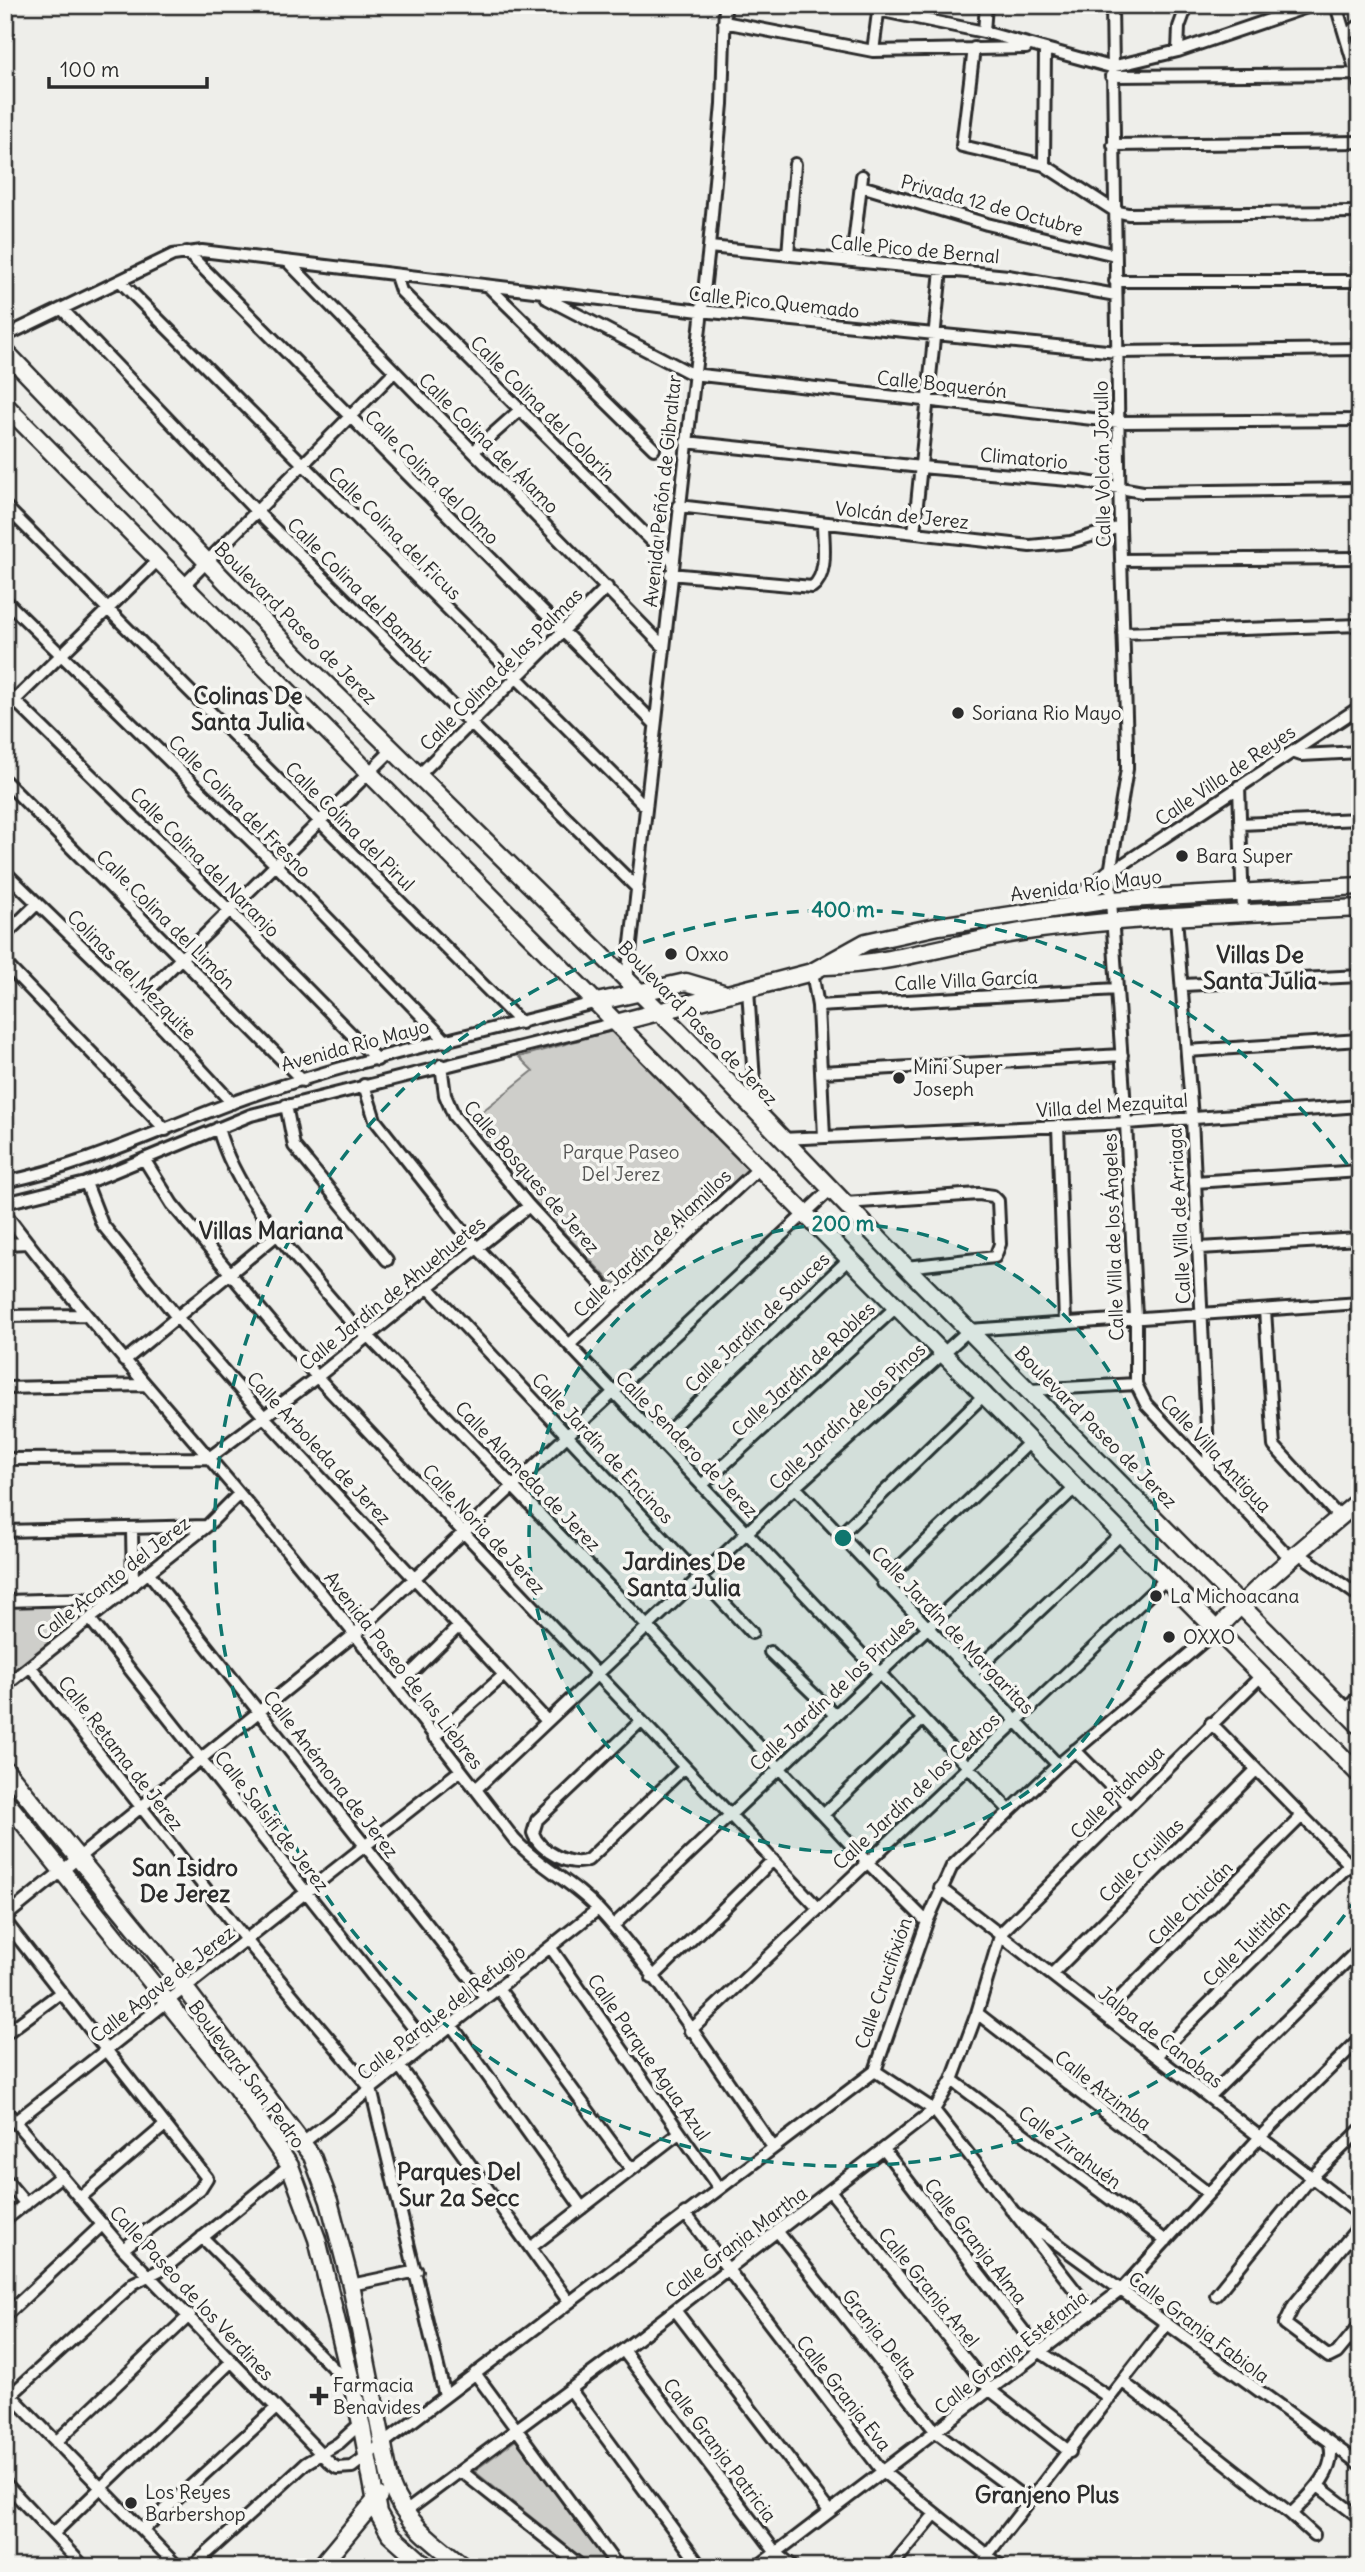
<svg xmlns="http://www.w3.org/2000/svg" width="1365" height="2572" font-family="Delius,sans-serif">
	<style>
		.green { fill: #cececa; stroke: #7c7c7a; stroke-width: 2 }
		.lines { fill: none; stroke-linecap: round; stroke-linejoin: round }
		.street-casing { stroke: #2b2b2b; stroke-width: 16 }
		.secondary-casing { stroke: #2b2b2b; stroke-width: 21 }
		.street { stroke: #f6f6f2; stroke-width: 10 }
		.secondary { stroke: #f6f6f2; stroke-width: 16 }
		.ring { fill: none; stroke: #0f766e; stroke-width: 3.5; stroke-dasharray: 12 9 }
		.poi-dot { fill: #2b2b2b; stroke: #f6f6f2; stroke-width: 2.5 }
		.labels { text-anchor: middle; stroke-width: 7; stroke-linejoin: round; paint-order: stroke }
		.street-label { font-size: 19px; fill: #2b2b2b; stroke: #f6f6f2 }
		.poi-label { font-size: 19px; fill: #2b2b2b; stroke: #f6f6f2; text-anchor: start }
		.park-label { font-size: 19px; fill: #545453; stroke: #f6f6f2 }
		.quarter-label { font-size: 23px; font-weight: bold; fill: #2b2b2b; stroke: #f6f6f2 }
		.centre { fill: #0f766e; stroke: #f6f6f2; stroke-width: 3.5 }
		.ring-label { font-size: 21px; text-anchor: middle; font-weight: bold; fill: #0f766e; stroke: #f6f6f2; stroke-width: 7; stroke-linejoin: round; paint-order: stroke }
	</style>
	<rect width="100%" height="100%" fill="#eeeeea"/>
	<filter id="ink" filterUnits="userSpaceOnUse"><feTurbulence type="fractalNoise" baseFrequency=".0143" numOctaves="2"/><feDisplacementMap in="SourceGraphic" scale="14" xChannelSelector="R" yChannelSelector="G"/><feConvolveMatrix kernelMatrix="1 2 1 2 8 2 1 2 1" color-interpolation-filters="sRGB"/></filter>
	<g filter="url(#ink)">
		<path class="green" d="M615,1030L747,1164V1170L634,1278L620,1285L609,1280L533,1200L470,1121L533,1071L519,1057Z
			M107,1604L5,1685V1607Z
			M517,2439L612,2567H593L474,2471Z"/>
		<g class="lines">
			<g class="street-casing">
				<path id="street" d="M1112,5L1120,527L1127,747V769L1110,873L1111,900L1126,1123L1136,1317V1384L1146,1404L1290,1558
					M1336,5L1360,85
					M878,10L984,32L1111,67L1178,51L1313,5
					M724,22L873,51L1026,48
					M984,32L986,5
					M1347,34L1360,25
					M974,48L962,146L1044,165L1115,211L1128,214L1360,212
					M873,51L879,5
					M1178,51L1179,27L1187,5
					M1111,76L1360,74
					M1113,145L1360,142
					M1044,165L1045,49
					M861,186L987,224L1115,255
					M709,247L1008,276L1116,295
					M187,252L654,723
					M788,255L795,164
					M852,261L862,176
					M290,264L663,646
					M396,276L401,291L672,561
					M1115,281H1360
					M121,282L646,807
					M489,287L654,449
					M543,292L548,299L692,374L1119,422L1360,420
					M63,310L257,512L638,889
					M5,336L173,255L202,251L700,311L1117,352L1360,349
					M686,442L921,467L1080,481L1143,492L1360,489
					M474,451L521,409
					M5,506L521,1023
					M678,506L1030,546L1071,542L1120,527
					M914,533L941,270
					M1121,560L1360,558
					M670,574L812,587C829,575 823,542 823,524
					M183,586L394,372
					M5,600L276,865L447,1042
					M1123,633L1360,625
					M5,691L230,911L377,1060
					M5,710L158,560
					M1292,752L1301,755L1360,752
					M418,776L607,587
					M5,781L303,1081
					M1239,786L1243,912
					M1241,824L1360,819
					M5,872L138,1001L232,1103
					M1110,873L1360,707
					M1176,917L1192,1118L1209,1471
					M5,935L37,904
					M5,963L166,1130
					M812,972L818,1006L824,1137
					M627,979L709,247L722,104L725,5
					M1184,985L1360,976
					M748,989L756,1112
					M138,1001L392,750
					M818,1006L1117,989
					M1187,1051L1360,1040
					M441,1065L445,1095L454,1116L529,1206L617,1301
					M822,1072L1122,1055
					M364,1085L375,1120L469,1239L1009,1810
					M286,1105L294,1146L387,1260
					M1058,1126L1065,1322
					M218,1128C238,1202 306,1267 354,1326L368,1336L647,1626L866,1861L927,1922
					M782,1139L1126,1123L1360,1106
					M144,1159L172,1204L317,1377L818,1908
					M5,1182C85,1166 156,1131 231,1103C350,1060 475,1035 597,1002
					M1195,1182L1360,1171
					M86,1183L102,1224L177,1317L265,1418L547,1721
					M5,1203L86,1183L251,1115L616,1023
					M845,1203L979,1194L993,1196L998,1201L1000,1244L995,1257L906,1267
					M5,1213C69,1298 140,1377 209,1458C315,1581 415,1710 514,1839C539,1867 574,1882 600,1911C664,1982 718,2069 773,2147
					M5,1244L28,1243
					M1199,1248L1360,1239
					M428,1287L752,1633
					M1265,1310L1274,1446L1339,1517
					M5,1316L85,1315
					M570,1344L759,1168
					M124,1361L279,1233
					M5,1388L144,1385
					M1030,1390L1136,1384
					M660,1439L848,1260
					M5,1459L209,1458L317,1377L529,1206
					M703,1484L895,1308
					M795,1487L1058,1765
					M132,1530L133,1585
					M5,1531L207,1526
					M839,1536L986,1393
					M1297,1552L1360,1597
					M148,1572L485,1997
					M883,1583L1032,1440
					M5,1601L117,1598
					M90,1619L427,2045
					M770,1652L834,1714
					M30,1666L246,1940L371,2089L445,2396
					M972,1674L1122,1533
					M5,1686L207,1526L239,1494
					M398,1686L459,1626
					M1345,1711L1360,1695
					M640,1722L537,1820L533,1833C539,1851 571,1868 588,1860L684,1768
					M1211,1723L1360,1875
					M434,1737L504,1675
					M1075,1750L1128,1804
					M476,1789L795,1487L969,1330L1360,1303
					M823,1815L923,1719
					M940,1888L1360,2215
					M5,1917L355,1634L831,1189
					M5,1921L207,2178L200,2189L123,2249
					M613,1926L1077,1486
					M551,1948L718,2187
					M1052,1974L1256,1770
					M652,1978L773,1860
					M498,1988L631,2169
					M977,2013L1208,2193
					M1103,2015L1302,1816
					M452,2026L582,2208
					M690,2031L1167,1578
					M5,2034L60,1993
					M1156,2056L1360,1854
					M400,2067L569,2302
					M875,2071L934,2110L1092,2312
					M952,2080L1166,2241
					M1209,2097L1360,1948
					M5,2110L123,2249L330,2463L337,2468L352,2467L875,2071L927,1922L952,1866L1058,1765L1216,1631
					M16,2121L461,1770
					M304,2142L598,1909
					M885,2151L1039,2351L1110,2398
					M5,2179L26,2204
					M831,2192L990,2390L1070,2452
					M81,2197L164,2126
					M1011,2210L1358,2463
					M685,2213L882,2471L1002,2567
					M5,2220L62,2175
					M1360,2225L1294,2305L1285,2324L1329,2357L1337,2353L1360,2325
					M778,2232L936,2432L1029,2501
					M202,2237L351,2386
					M530,2248L679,2133
					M351,2285L417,2271
					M1216,2295L1310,2179L1360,2130
					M675,2310L829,2511
					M5,2316L103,2224
					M623,2350L776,2553L794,2567
					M475,2373L618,2567
					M1123,2382L1291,2514C1309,2496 1337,2472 1330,2445
					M5,2389L178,2567
					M570,2389L701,2567
					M11,2395L134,2283L166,2267L290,2166
					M56,2442L190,2315
					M461,2471L582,2567
					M5,2483L84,2567
					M1318,2486L1360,2518
					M404,2513L623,2350L934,2110L952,2080L977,2013L1001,1933L1260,1677
					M1291,2514L1314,2535
					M143,2530L275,2409
					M53,2534L232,2361
					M192,2567L306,2463L339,2443L361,2423
					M757,2567L1121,2290L1260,2137L1360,2039
					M891,2567L935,2514
					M978,2567L1166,2325"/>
			</g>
			<g class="secondary-casing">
				<path id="secondary" d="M5,351L298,657L679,1031L906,1267L1360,1726
					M5,405L1360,1775
					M1072,906L1110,873
					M826,966C898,964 970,938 1041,929C1147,916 1253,913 1360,908
					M597,1002L686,982L723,993
					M616,1023L812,972L866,942L939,926L1111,900L1360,886
					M1216,1631C1260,1582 1310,1543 1360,1500
					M5,1769L185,1988L312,2156L329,2201L351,2285L391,2485C404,2522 435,2544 465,2567
					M5,1800L235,2086L290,2166L317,2239L361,2423L378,2513L390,2534L427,2567
					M320,2567L379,2496"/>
			</g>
			<use href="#street" class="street"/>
			<use href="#secondary" class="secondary"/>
		</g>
	</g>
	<circle cx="843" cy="1538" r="314" fill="#0f766e" fill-opacity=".12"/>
	<g class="ring">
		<circle cx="843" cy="1538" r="314"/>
		<path d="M1357 1898A628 628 0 1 1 1357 1178"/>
	</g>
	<g class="poi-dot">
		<circle cx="958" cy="713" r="7"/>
		<circle cx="1182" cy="856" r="7"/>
		<circle cx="671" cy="954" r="7"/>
		<circle cx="899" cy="1078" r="7"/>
		<circle cx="1156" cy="1596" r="7"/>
		<circle cx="1169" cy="1637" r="7"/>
		<path d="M315.5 2385.5h7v7h7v7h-7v7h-7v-7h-7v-7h7z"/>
		<circle cx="131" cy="2503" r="7"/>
	</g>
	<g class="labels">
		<g class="street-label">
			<text transform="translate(992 205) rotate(15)" y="7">Privada 12 de Octubre</text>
			<text transform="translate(915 249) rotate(5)" y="7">Calle Pico de Bernal</text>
			<text transform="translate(774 302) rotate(6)" y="7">Calle Pico Quemado</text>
			<text transform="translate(942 384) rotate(6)" y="7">Calle Boquerón</text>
			<text transform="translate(543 408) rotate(45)" y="7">Calle Colina del Colorín</text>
			<text transform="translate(489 443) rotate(45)" y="7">Calle Colina del Álamo</text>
			<text transform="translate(1024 458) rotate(5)" y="7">Climatorio</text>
			<text transform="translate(1102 464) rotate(-91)" y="7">Calle Volcán Jorullo</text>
			<text transform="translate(432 477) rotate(45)" y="7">Calle Colina del Olmo</text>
			<text transform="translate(662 491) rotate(-84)" y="7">Avenida Peñón de Gibraltar</text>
			<text transform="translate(902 515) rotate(6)" y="7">Volcán de Jerez</text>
			<text transform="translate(395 533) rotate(45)" y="7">Calle Colina del Ficus</text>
			<text transform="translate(360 590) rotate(45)" y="7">Calle Colina del Bambú</text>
			<text transform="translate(296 623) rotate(45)" y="7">Boulevard Paseo de Jerez</text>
			<text transform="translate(501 669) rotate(-45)" y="7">Calle Colina de las Palmas</text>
			<text transform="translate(1225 775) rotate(-34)" y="7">Calle Villa de Reyes</text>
			<text transform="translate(240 806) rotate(45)" y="7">Calle Colina del Fresno</text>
			<text transform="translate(350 826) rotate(45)" y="7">Calle Colina del Pirul</text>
			<text transform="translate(205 862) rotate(45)" y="7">Calle Colina del Naranjo</text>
			<text transform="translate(1086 885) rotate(-7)" y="7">Avenida Río Mayo</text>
			<text transform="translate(166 919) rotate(45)" y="7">Calle Colina del Limón</text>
			<text transform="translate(132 974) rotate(45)" y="7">Colinas del Mezquite</text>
			<text transform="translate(966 980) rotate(-3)" y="7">Calle Villa García</text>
			<text transform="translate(698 1023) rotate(46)" y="7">Boulevard Paseo de Jerez</text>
			<text transform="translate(355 1045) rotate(-15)" y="7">Avenida Río Mayo</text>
			<text transform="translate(1112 1105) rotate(-4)" y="7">Villa del Mezquital</text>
			<text transform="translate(532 1177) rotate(49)" y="7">Calle Bosques de Jerez</text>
			<text transform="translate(1179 1216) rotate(-93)" y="7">Calle Villa de Arriaga</text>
			<text transform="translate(1113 1237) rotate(-92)" y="7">Calle Villa de los Ángeles</text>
			<text transform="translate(652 1243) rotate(-43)" y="7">Calle Jardín de Alamillos</text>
			<text transform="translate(392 1293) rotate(-39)" y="7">Calle Jardín de Ahuehuetes</text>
			<text transform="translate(757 1322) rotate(-44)" y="7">Calle Jardín de Sauces</text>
			<text transform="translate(803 1369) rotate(-43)" y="7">Calle Jardín de Robles</text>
			<text transform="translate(847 1416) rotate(-43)" y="7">Calle Jardín de los Pinos</text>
			<text transform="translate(1096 1427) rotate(45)" y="7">Boulevard Paseo de Jerez</text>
			<text transform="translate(687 1444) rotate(46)" y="7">Calle Sendero de Jerez</text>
			<text transform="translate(319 1448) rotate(47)" y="7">Calle Arboleda de Jerez</text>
			<text transform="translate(603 1448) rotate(47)" y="7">Calle Jardín de Encinos</text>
			<text transform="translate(1216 1453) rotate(47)" y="7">Calle Villa Antigua</text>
			<text transform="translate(528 1476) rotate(46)" y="7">Calle Alameda de Jerez</text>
			<text transform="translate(484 1529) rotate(47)" y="7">Calle Noria de Jerez</text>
			<text transform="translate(113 1578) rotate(-38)" y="7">Calle Acanto del Jerez</text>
			<text transform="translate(953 1630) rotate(46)" y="7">Calle Jardín de Margaritas</text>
			<text transform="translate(404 1670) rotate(52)" y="7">Avenida Paseo de las Liebres</text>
			<text transform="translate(832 1693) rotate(-43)" y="7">Calle Jardín de los Pirules</text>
			<text transform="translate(121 1753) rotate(52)" y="7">Calle Retama de Jerez</text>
			<text transform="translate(331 1774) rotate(52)" y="7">Calle Anémona de Jerez</text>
			<text transform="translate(916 1791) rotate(-43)" y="7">Calle Jardín de los Cedros</text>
			<text transform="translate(1117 1792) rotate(-45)" y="7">Calle Pitahaya</text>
			<text transform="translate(272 1821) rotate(52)" y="7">Calle Salsifi de Jerez</text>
			<text transform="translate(1141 1860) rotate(-45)" y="7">Calle Cruillas</text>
			<text transform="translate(1190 1903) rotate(-45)" y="7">Calle Chiclán</text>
			<text transform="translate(1246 1943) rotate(-45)" y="7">Calle Tultitlán</text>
			<text transform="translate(883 1983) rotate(-71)" y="7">Calle Crucifixión</text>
			<text transform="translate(162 1984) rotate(-38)" y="7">Calle Agave de Jerez</text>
			<text transform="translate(441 2012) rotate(-38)" y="7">Calle Parque del Refugio</text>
			<text transform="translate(1161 2037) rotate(38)" y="7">Jalpa de Canobas</text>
			<text transform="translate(649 2057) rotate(55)" y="7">Calle Parque Agua Azul</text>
			<text transform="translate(247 2074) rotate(53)" y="7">Boulevard San Pedro</text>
			<text transform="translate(1103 2090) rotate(38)" y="7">Calle Atzimba</text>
			<text transform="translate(1070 2147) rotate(37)" y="7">Calle Zirahuén</text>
			<text transform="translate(976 2241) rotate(52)" y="7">Calle Granja Alma</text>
			<text transform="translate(736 2242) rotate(-37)" y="7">Calle Granja Martha</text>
			<text transform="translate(929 2287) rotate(51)" y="7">Calle Granja Anel</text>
			<text transform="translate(192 2293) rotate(47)" y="7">Calle Paseo de los Verdines</text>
			<text transform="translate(1199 2327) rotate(37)" y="7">Calle Granja Fabiola</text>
			<text transform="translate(880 2334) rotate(52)" y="7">Granja Delta</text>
			<text transform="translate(1011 2352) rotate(-38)" y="7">Calle Granja Estefanía</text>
			<text transform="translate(844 2393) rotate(52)" y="7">Calle Granja Eva</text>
			<text transform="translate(720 2450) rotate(53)" y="7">Calle Granja Patricia</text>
		</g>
		<g class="poi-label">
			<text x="972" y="720">Soriana Rio Mayo</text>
			<text x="1196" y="863">Bara Super</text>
			<text x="685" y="961">Oxxo</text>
			<text x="913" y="1074">Mini Super<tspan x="913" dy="22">Joseph</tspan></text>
			<text x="1170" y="1603">La Michoacana</text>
			<text x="1183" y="1644">OXXO</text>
			<text x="333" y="2392">Farmacia<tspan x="333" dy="22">Benavides</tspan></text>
			<text x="145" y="2499">Los Reyes<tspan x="145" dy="22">Barbershop</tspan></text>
		</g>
		<g class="park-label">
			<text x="621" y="1159">Parque Paseo<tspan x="621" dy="22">Del Jerez</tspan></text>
		</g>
		<g class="quarter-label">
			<text x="248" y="704">Colinas De<tspan x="248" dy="26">Santa Julia</tspan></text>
			<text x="1260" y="963">Villas De<tspan x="1260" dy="26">Santa Julia</tspan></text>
			<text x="271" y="1239">Villas Mariana</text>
			<text x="684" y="1570">Jardines De<tspan x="684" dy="26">Santa Julia</tspan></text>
			<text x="185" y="1876">San Isidro<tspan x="185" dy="26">De Jerez</tspan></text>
			<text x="459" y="2180">Parques Del<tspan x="459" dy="26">Sur 2a Secc</tspan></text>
			<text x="1047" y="2503">Granjeno Plus</text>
		</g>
	</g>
	<circle cx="843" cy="1538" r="10" class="centre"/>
	<g class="ring-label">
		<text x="843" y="917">400 m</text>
		<text x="843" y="1231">200 m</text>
	</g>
	<rect width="1365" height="2572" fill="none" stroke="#f6f6f2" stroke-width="28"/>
	<rect x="14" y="14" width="1337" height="2544" fill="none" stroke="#2b2b2b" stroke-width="2.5" filter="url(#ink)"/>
	<path d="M49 77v10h158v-10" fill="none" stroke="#2b2b2b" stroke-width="3.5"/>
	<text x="60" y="77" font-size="21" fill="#2b2b2b" stroke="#f6f6f2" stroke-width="5" paint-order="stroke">100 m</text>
</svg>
